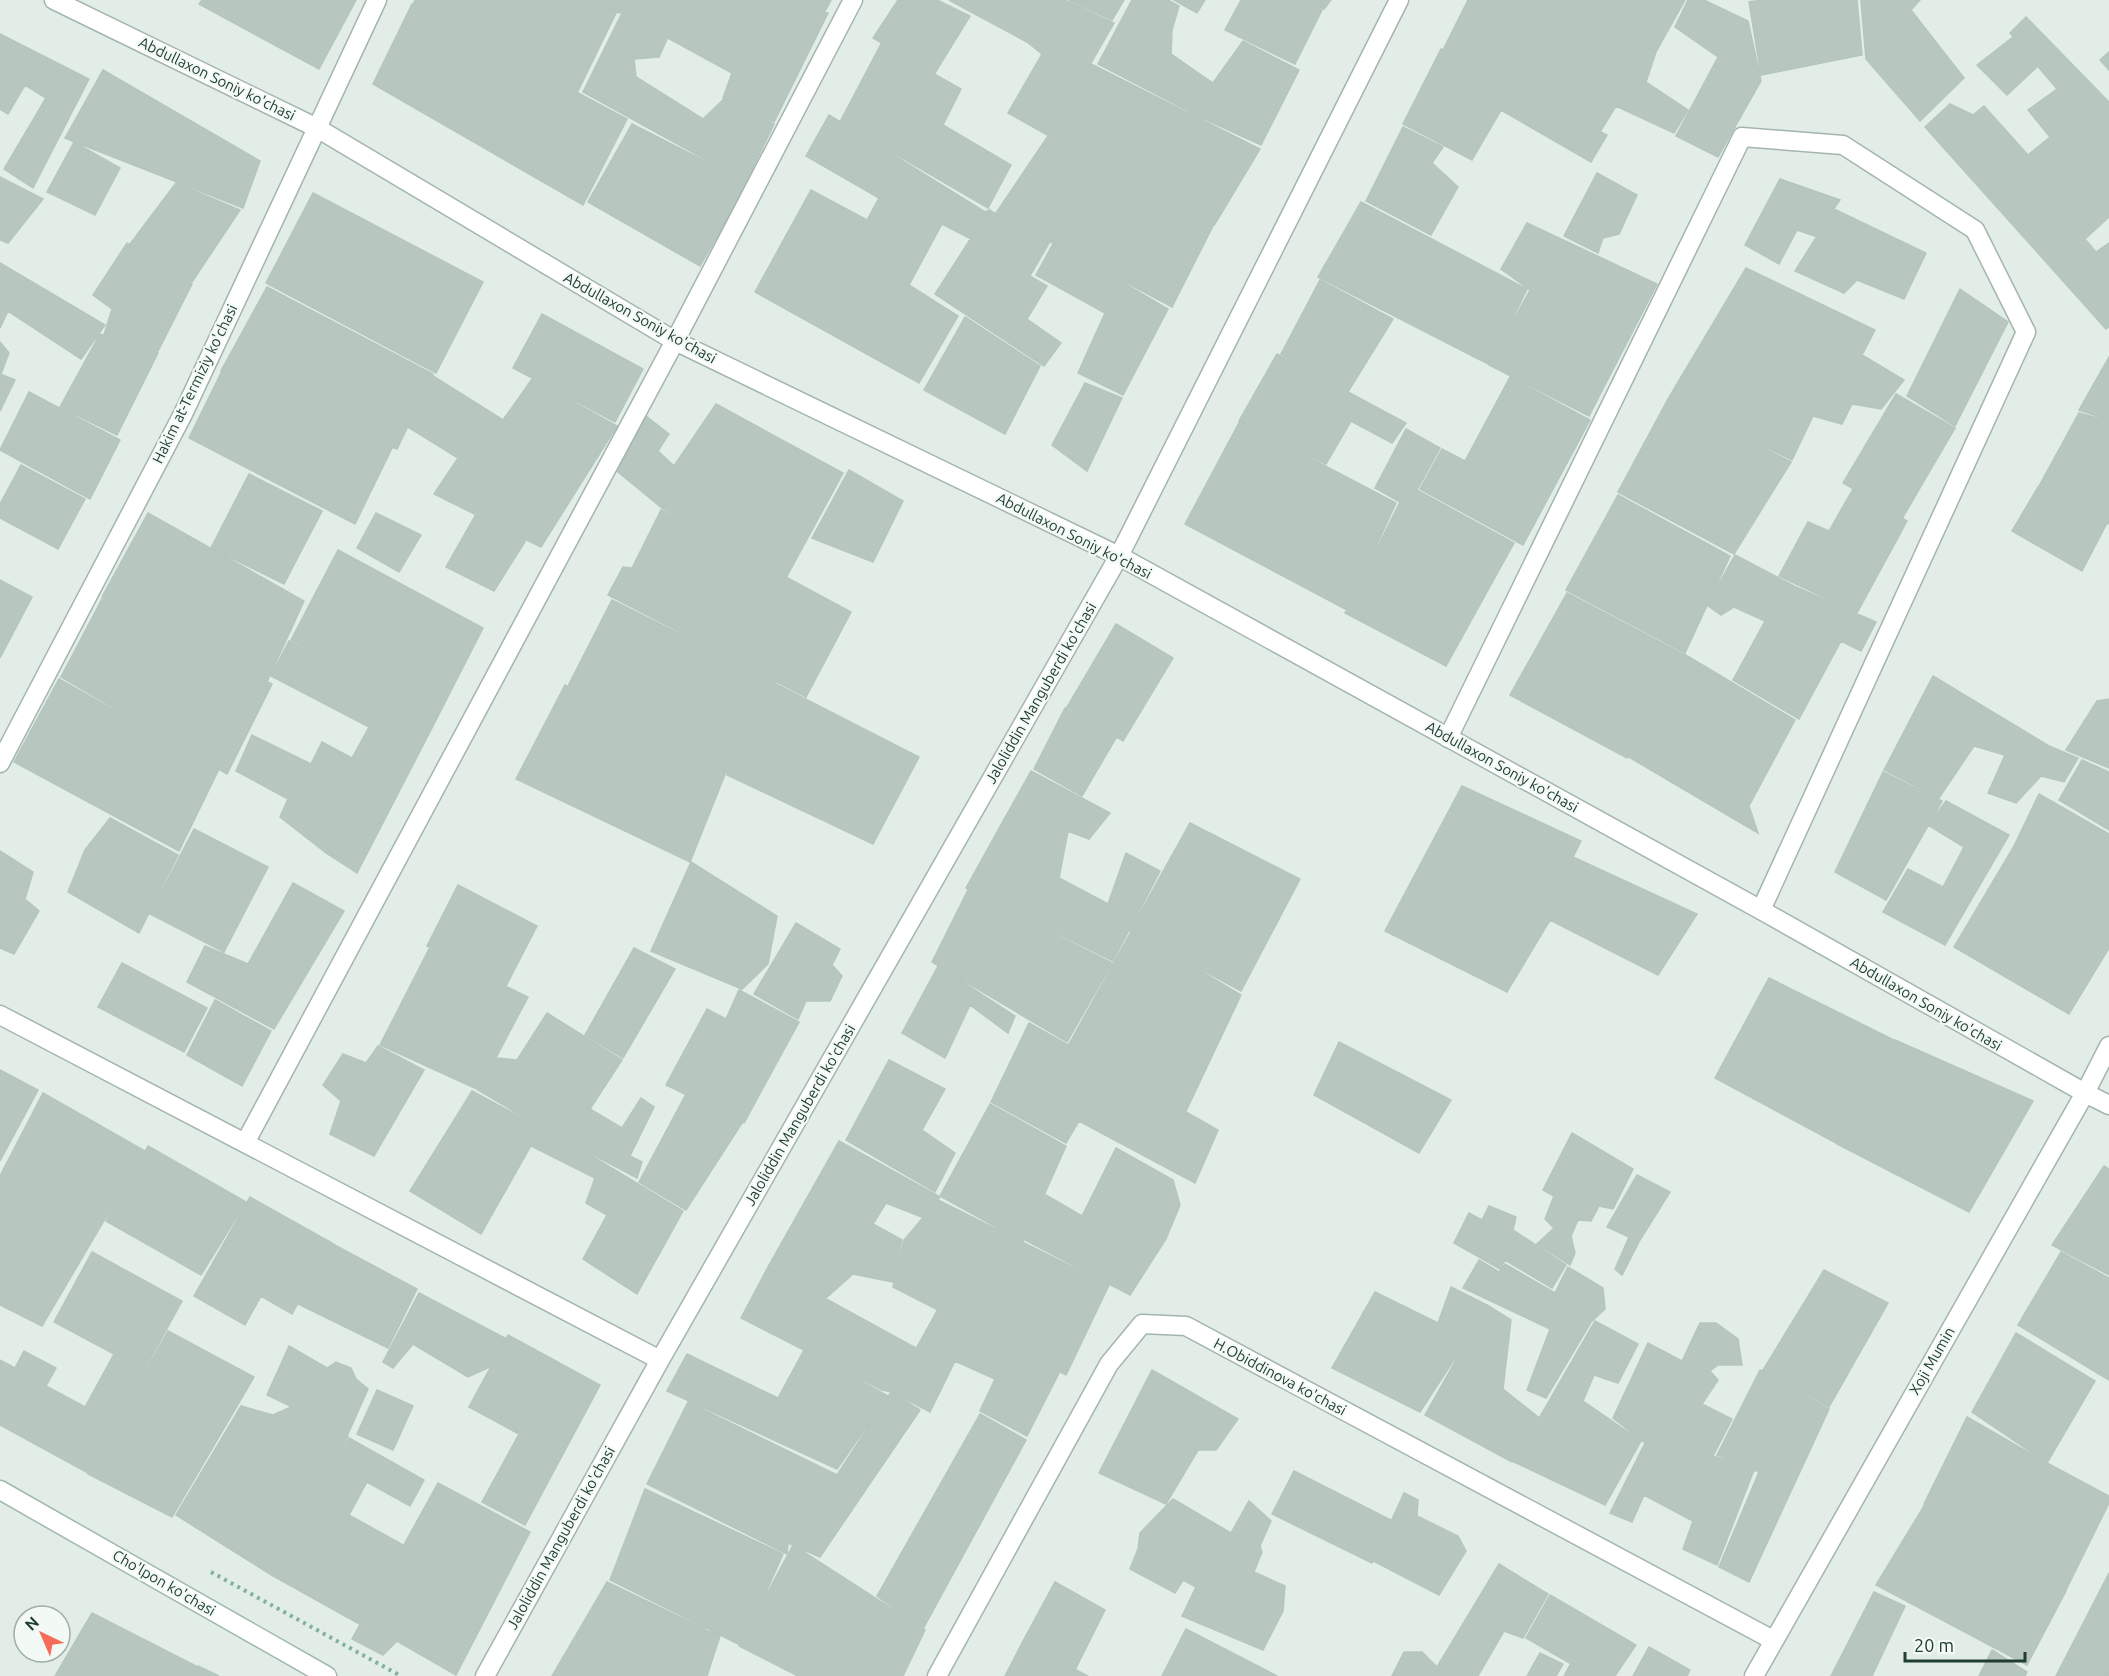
<svg xmlns="http://www.w3.org/2000/svg" width="2109" height="1676" font-family="Ubuntu,sans-serif">
	<style>
		.building { fill: #b7c7bf; stroke: #b4c6bd; stroke-width: 1.5 }
		.lines { fill: none; stroke-linecap: round; stroke-linejoin: round }
		.lane-casing { stroke: #a4b5ad; stroke-width: 21 }
		.street-casing { stroke: #a4b5ad; stroke-width: 21 }
		.secondary-casing { stroke: #a0b9ad; stroke-width: 21 }
		.path { stroke: #82b19d; stroke-width: 4; stroke-dasharray: 3 4.5; stroke-linecap: butt }
		.lane { stroke: #fff; stroke-width: 18 }
		.street { stroke: #fff; stroke-width: 18 }
		.secondary { stroke: #fff; stroke-width: 18 }
		.labels { text-anchor: middle; stroke-width: 4.5; stroke-linejoin: round; paint-order: stroke }
		.street-label { font-size: 15px; fill: #213e33; stroke: #f3f9f5 }
	</style>
	<rect width="100%" height="100%" fill="#e2ede7"/>
	<path class="building" d="M202,0H356L319,69L199,4Z
		M415,0H591L616,13L578,91L413,5Z
		M594,0H625L619,13Z
		M626,0H798L828,13L774,122L723,98L732,73L620,12Z
		M801,0H831L825,11Z
		M898,0H937L970,16L935,73L873,38Z
		M949,0H1065L1114,23L1049,136L1008,113L1042,54L1027,42Z
		M1069,0H1124L1112,20Z
		M1132,0H1168L1179,6L1172,30L1171,54L1213,83L1243,41L1299,70L1261,145L1200,117L1098,64Z
		M1174,0H1205L1197,13Z
		M1241,0H1302L1322,10L1295,64L1225,30Z
		M1305,0H1331L1324,9Z
		M1468,0H1549L1656,52L1646,82L1688,110L1674,133L1616,106L1600,132L1443,50Z
		M1551,0H1685L1656,52Z
		M1688,0H1704L1748,21L1761,81L1718,157L1676,136L1718,57L1675,27Z
		M1762,0H1857L1862,55L1761,75L1749,2Z
		M1861,0H1920L1911,10L1964,78L1920,121L1866,59Z
		M412,4L627,119L583,205L373,84Z
		M622,13L667,39L659,57L634,59L636,77L703,119L724,99L774,124L746,182L583,92Z
		M2026,17L2109,102V217L2085,239L2096,252L2109,243V327L2106,329L1925,127L1950,104L1973,115L1984,106L2028,155L2050,137L2028,110L2057,89L2010,33Z
		M0,34L89,79L33,188L4,169L46,98L25,85L8,114L0,109Z
		M2013,37L2037,67L2007,95L1977,65Z
		M881,44L961,89L943,125L1011,165L988,208L840,122Z
		M1441,49L1607,135L1591,162L1501,110L1472,160L1403,124Z
		M2109,52V70L2100,60Z
		M1091,64L1260,149L1215,224L1053,132Z
		M103,70L260,161L243,208L65,138Z
		M829,115L985,212L989,210L971,239L942,224L909,285L958,316L919,383L755,292L811,190L867,220L879,198L806,156Z
		M632,124L748,183L700,266L588,202Z
		M1403,127L1443,147L1432,163L1458,187L1431,235L1366,201Z
		M1052,130L1215,222L1172,307L996,213Z
		M74,142L120,168L95,215L47,192Z
		M1597,173L1637,195L1619,234L1603,238L1598,253L1564,236Z
		M0,177L43,199L8,243L0,240Z
		M1780,179L1840,200L1815,236L1797,230L1779,264L1745,245Z
		M176,183L240,210L192,282L130,244Z
		M313,193L483,282L436,373L266,283Z
		M1361,202L1527,289L1490,365L1318,277Z
		M1834,209L1926,253L1904,299L1857,280L1844,293L1795,271Z
		M989,210L1049,243L1030,276L1047,286L1027,319L1061,343L1044,366L935,294Z
		M1527,223L1657,284L1589,416L1489,365L1530,290L1501,269Z
		M1054,242L1168,309L1123,395L1078,373L1105,313L1036,275Z
		M127,243L192,284L158,351L104,335L112,309L93,295Z
		M0,263L105,325L81,359L8,311L0,328Z
		M1746,268L1875,330L1862,355L1904,380L1881,409L1852,404L1842,424L1813,416L1792,460L1668,399Z
		M1320,280L1393,319L1348,392L1281,354Z
		M267,287L433,374L397,449L293,406L221,371Z
		M1960,289L2008,322L1955,426L1907,396Z
		M542,314L643,369L615,422L513,368Z
		M965,317L1040,366L1005,434L924,390Z
		M100,334L158,353L117,435L60,407Z
		M0,342L9,353L1,374L0,373Z
		M1277,354L1406,423L1392,443L1351,421L1326,464L1239,421Z
		M2109,357V420L2079,410Z
		M222,371L392,448L355,524L189,438Z
		M0,374L15,380L0,411Z
		M433,376L503,420L532,379L617,426L541,547L434,494L458,458L403,424Z
		M1510,377L1590,420L1523,545L1420,489L1442,449L1465,461Z
		M1085,383L1122,398L1087,471L1052,445Z
		M29,392L120,440L90,499L0,450Z
		M1896,394L1955,428L1903,517L1843,483Z
		M1668,399L1791,462L1734,554L1618,492Z
		M716,404L843,473L786,578L663,509L612,467L646,416L669,434L658,451L674,466Z
		M2079,413L2109,421V524L2038,488Z
		M1240,421L1396,503L1347,610L1185,524Z
		M1406,429L1440,448L1417,490L1514,543L1446,666L1345,613L1400,502L1375,488Z
		M21,465L85,499L58,549L0,518V504Z
		M849,470L903,501L873,562L812,538Z
		M249,474L322,511L284,584L211,548Z
		M2038,487L2107,523L2082,571L2012,531Z
		M1853,489L1907,521L1857,613L1779,576L1808,522L1829,531Z
		M1618,495L1730,556L1685,653L1566,590Z
		M661,510L851,612L806,697L608,595L623,567L632,568Z
		M148,513L304,601L267,682L102,597Z
		M376,513L421,535L399,572L357,548Z
		M475,516L526,540L494,591L446,567Z
		M338,550L483,628L434,724L291,640Z
		M1735,555L1794,586L1876,622L1861,651L1841,641L1799,719L1733,680L1765,621L1734,607L1721,615L1707,605Z
		M0,580L32,597L0,658Z
		M1567,593L1685,655L1627,758L1510,695Z
		M102,599L272,684L227,774L61,677Z
		M612,600L776,682L731,774L568,686Z
		M1116,624L1173,658L1123,741L1067,707Z
		M289,641L434,724L357,873L326,853L280,817L288,799L236,771L252,735L311,764L322,742L352,758L369,727L271,676Z
		M1684,654L1795,720L1749,806L1758,833L1627,756Z
		M1933,676L2049,746L2078,758L2064,782L2041,776L2016,803L1988,793L2005,755L1974,746L1939,798L1884,770Z
		M59,679L219,769L179,851L14,762Z
		M776,684L919,757L873,844L727,775Z
		M565,685L726,772L690,862L516,779Z
		M2109,699V768L2066,750L2097,701Z
		M1065,708L1116,738L1082,796L1034,769Z
		M2082,760L2109,772V830L2059,800Z
		M1031,771L1110,813L1089,839L1068,831L1059,878L1108,904L1126,853L1160,871L1113,961L966,888Z
		M1883,772L1942,801L1886,900L1835,872Z
		M1462,786L1581,841L1573,857L1697,914L1658,975L1550,920L1507,992L1385,931Z
		M2039,794L2109,834V903L2014,846Z
		M1946,801L2009,835L1945,945L1883,912L1908,869L1943,887L1964,847L1928,825Z
		M110,818L178,855L139,933L68,892L85,850Z
		M1190,823L1300,879L1241,991L1130,931Z
		M194,829L268,867L224,952L150,914Z
		M2014,846L2109,904V948L2069,1014L1954,947Z
		M0,851L33,872L25,899L39,911L14,954L0,948Z
		M691,862L777,916L768,964L742,989L651,951Z
		M293,883L344,911L274,1029L187,982L205,946L248,964Z
		M458,885L537,926L506,986L427,946Z
		M968,890L1112,963L1067,1042L932,962Z
		M796,923L840,949L832,965L842,976L830,1001H806L798,1019L754,994Z
		M1132,930L1241,995L1186,1111L1184,1113L1068,1046Z
		M634,948L675,969L623,1058L585,1035Z
		M429,949L528,997L479,1090L380,1045Z
		M122,963L207,1008L184,1052L98,1007Z
		M938,966L1015,1016L1008,1033L970,1005L945,1058L902,1033Z
		M1769,978L1896,1041L1836,1143L1715,1078Z
		M739,990L799,1022L744,1123L666,1085L707,1009L726,1019Z
		M215,1000L271,1031L242,1086L187,1055Z
		M547,1013L622,1060L590,1109L622,1128L641,1098L654,1107L630,1156L642,1162L637,1178L542,1128L478,1090L496,1058L517,1060Z
		M1029,1023L1218,1130L1195,1183L1079,1121L1066,1143L991,1102Z
		M1895,1040L2033,1101L1969,1212L1837,1144Z
		M1339,1042L1451,1100L1419,1153L1314,1095Z
		M378,1046L424,1070L374,1156L330,1134L341,1101L323,1085L343,1054L366,1063Z
		M889,1060L945,1089L922,1130L955,1153L935,1192L846,1140Z
		M0,1070L38,1090L0,1161Z
		M472,1091L541,1128L481,1234L410,1191Z
		M43,1093L145,1151L42,1326L0,1305V1176Z
		M686,1094L742,1123L686,1210L639,1182Z
		M990,1104L1066,1146L1023,1242L940,1196Z
		M542,1126L683,1211L637,1294L583,1259L607,1215L586,1203L595,1178L531,1146Z
		M1572,1133L1633,1169L1613,1209L1599,1206L1591,1221L1578,1220L1571,1236L1575,1253L1570,1265L1537,1244L1554,1228L1545,1219L1554,1196L1543,1190Z
		M839,1141L940,1197L922,1217L886,1203L873,1224L902,1240L893,1282L853,1274L826,1298L768,1267Z
		M148,1146L246,1202L201,1275L106,1221Z
		M1116,1148L1173,1180L1180,1205L1166,1239L1130,1295L1025,1240L1046,1195L1082,1216Z
		M2104,1166L2109,1169V1275L2052,1245Z
		M1637,1175L1670,1192L1640,1240L1622,1275L1615,1269L1629,1237L1607,1227Z
		M250,1197L332,1243L292,1314L261,1296L245,1325L194,1296Z
		M938,1200L1109,1285L1066,1375L893,1287L904,1240Z
		M1489,1206L1516,1217L1513,1230L1566,1265L1552,1288L1505,1260L1500,1269L1454,1243L1469,1213L1482,1220Z
		M331,1243L417,1289L388,1348L298,1304Z
		M92,1252L182,1301L88,1473L0,1425V1360L15,1368L24,1351L56,1368L46,1386L85,1407L114,1354L54,1322Z
		M2061,1252L2109,1278V1380L2018,1325Z
		M1479,1260L1499,1272L1505,1264L1555,1293L1568,1267L1603,1288L1605,1309L1591,1322L1546,1398L1527,1390L1550,1329L1463,1288Z
		M768,1267L916,1348L892,1392L882,1390L741,1318Z
		M1824,1270L1888,1303L1829,1407L1763,1370Z
		M1451,1287L1489,1306L1420,1412L1332,1368L1375,1292L1438,1323Z
		M419,1293L505,1338L492,1366L468,1377L413,1344L393,1368L383,1362Z
		M1487,1305L1511,1320L1503,1389L1538,1417L1512,1462L1425,1415Z
		M937,1311L1059,1373L1027,1436L980,1411L995,1379L955,1361L930,1412L892,1392Z
		M1595,1321L1638,1344L1618,1383L1594,1375L1583,1401L1641,1441L1605,1505L1514,1462Z
		M1700,1323H1716L1738,1339L1742,1365H1718L1710,1371L1718,1380L1702,1404L1732,1419L1713,1456L1754,1470L1717,1565L1683,1549L1693,1521L1644,1495L1632,1522L1610,1513L1645,1443L1613,1418L1648,1343L1682,1361Z
		M168,1331L254,1377L172,1517L88,1474Z
		M2016,1333L2095,1381L2047,1463L1972,1412Z
		M508,1335L600,1385L525,1525L482,1502L519,1434L469,1407Z
		M289,1346L327,1368L336,1362L351,1368L356,1379L368,1389L348,1434L267,1395Z
		M804,1350L888,1396L837,1469L667,1391L687,1354L778,1398Z
		M1152,1370L1238,1419L1216,1450H1198L1166,1504L1099,1473Z
		M1760,1370L1829,1409L1749,1582L1719,1567L1759,1472L1717,1455Z
		M377,1390L413,1406L393,1450L357,1434Z
		M891,1392L920,1410L820,1557L788,1543L787,1554L647,1484L688,1402L837,1475Z
		M295,1405L348,1436L273,1576L176,1515L241,1406L273,1415Z
		M980,1414L1026,1440L923,1629L877,1596Z
		M1967,1417L2047,1463L2109,1496V1503L2066,1590L1924,1504Z
		M349,1438L424,1480L410,1506L367,1482L349,1515L405,1546L361,1625L273,1576Z
		M1294,1471L1391,1520L1372,1563L1272,1514Z
		M438,1483L530,1532L456,1675L397,1641L383,1655L352,1639Z
		M645,1489L783,1554L742,1646L610,1580Z
		M1404,1493L1418,1500L1417,1516L1458,1536L1466,1551L1439,1595L1373,1561Z
		M1173,1499L1231,1533L1249,1501L1271,1521L1260,1546L1262,1552L1254,1572L1285,1586L1283,1611L1263,1650L1182,1616L1196,1587L1183,1580L1175,1593L1130,1569L1138,1549L1140,1533Z
		M1927,1501L2066,1591L2027,1665L1876,1585Z
		M793,1545L925,1630L903,1676H798L739,1646Z
		M1499,1564L1548,1594L1523,1638L1504,1631L1478,1676H1392L1404,1652H1422L1437,1667Z
		M2109,1573V1676H2056Z
		M607,1582L705,1629L680,1676H552Z
		M1055,1582L1105,1610L1075,1670L1022,1643Z
		M1874,1592L1905,1606L1872,1676H1831Z
		M1550,1595L1636,1645L1615,1676H1592L1526,1638Z
		M92,1613L200,1668L195,1676H55Z
		M1186,1629L1277,1676H1162Z
		M705,1630L720,1636L707,1676H681Z
		M1022,1643L1088,1676H1005Z
		M1649,1647L1690,1670L1687,1676H1633Z
		M1992,1650L2027,1672L2025,1676H1979Z
		M1540,1653L1563,1664L1556,1676H1527Z
		M1570,1665L1589,1676H1564Z
		M198,1666L219,1676H193Z"/>
	<g class="lines">
		<g class="lane-casing">
			<path id="lane" d="M1448,738L1742,137L1843,145L1975,230L2026,332L1761,910
				M2085,1093L2109,1105"/>
		</g>
		<g class="street-casing">
			<path id="street" d="M54,0L317,128L675,341L1119,556L1761,910L2085,1093
				M0,763L183,414L377,0
				M0,1015L660,1360
				M245,1143L675,341L853,0
				M485,1676L660,1360L1119,556L1399,0
				M937,1676L1109,1364L1142,1324L1186,1326L1773,1640
				M1754,1676L2085,1093L2109,1046"/>
		</g>
		<g class="secondary-casing">
			<path id="secondary" d="M0,1490L327,1676"/>
		</g>
		<path class="path" d="M211,1572L401,1676"/>
		<use href="#lane" class="lane"/>
		<use href="#street" class="street"/>
		<use href="#secondary" class="secondary"/>
	</g>
	<g class="labels">
		<g class="street-label">
			<text transform="translate(217 79) rotate(26)" y="5">Abdullaxon Soniy ko'chasi</text>
			<text transform="translate(640 318) rotate(29)" y="5">Abdullaxon Soniy ko'chasi</text>
			<text transform="translate(195 384) rotate(-64)" y="5">Hakim at-Termiziy ko'chasi</text>
			<text transform="translate(1074 536) rotate(27)" y="5">Abdullaxon Soniy ko'chasi</text>
			<text transform="translate(1041 693) rotate(-60)" y="5">Jaloliddin Manguberdi ko'chasi</text>
			<text transform="translate(1502 767) rotate(29)" y="5">Abdullaxon Soniy ko'chasi</text>
			<text transform="translate(1926 1004) rotate(30)" y="5">Abdullaxon Soniy ko'chasi</text>
			<text transform="translate(800 1115) rotate(-60)" y="5">Jaloliddin Manguberdi ko'chasi</text>
			<text transform="translate(1932 1361) rotate(-60)" y="5">Xoji Mumin</text>
			<text transform="translate(1280 1377) rotate(28)" y="5">H.Obiddinova ko'chasi</text>
			<text transform="translate(561 1538) rotate(-61)" y="5">Jaloliddin Manguberdi ko'chasi</text>
			<text transform="translate(164 1583) rotate(30)" y="5">Cho'lpon ko'chasi</text>
		</g>
	</g>
	<g transform="translate(42 1634) rotate(316)"><circle r="28" fill="#f3f9f5" stroke="#9faea7" stroke-width="1.5"/>
	<path d="M0-4.5L10 22L0 15L-10 22Z" fill="#f56c58"/>
	<text y="-9" font-size="16" font-weight="bold" text-anchor="middle" fill="#213e33">N</text>
	</g>
	<path d="M1905 1652v9h120v-9" fill="none" stroke="#213e33" stroke-width="3"/>
	<text x="1914" y="1652" font-size="18" fill="#213e33" stroke="#f3f9f5" stroke-width="4.5" paint-order="stroke">20 m</text>
</svg>
